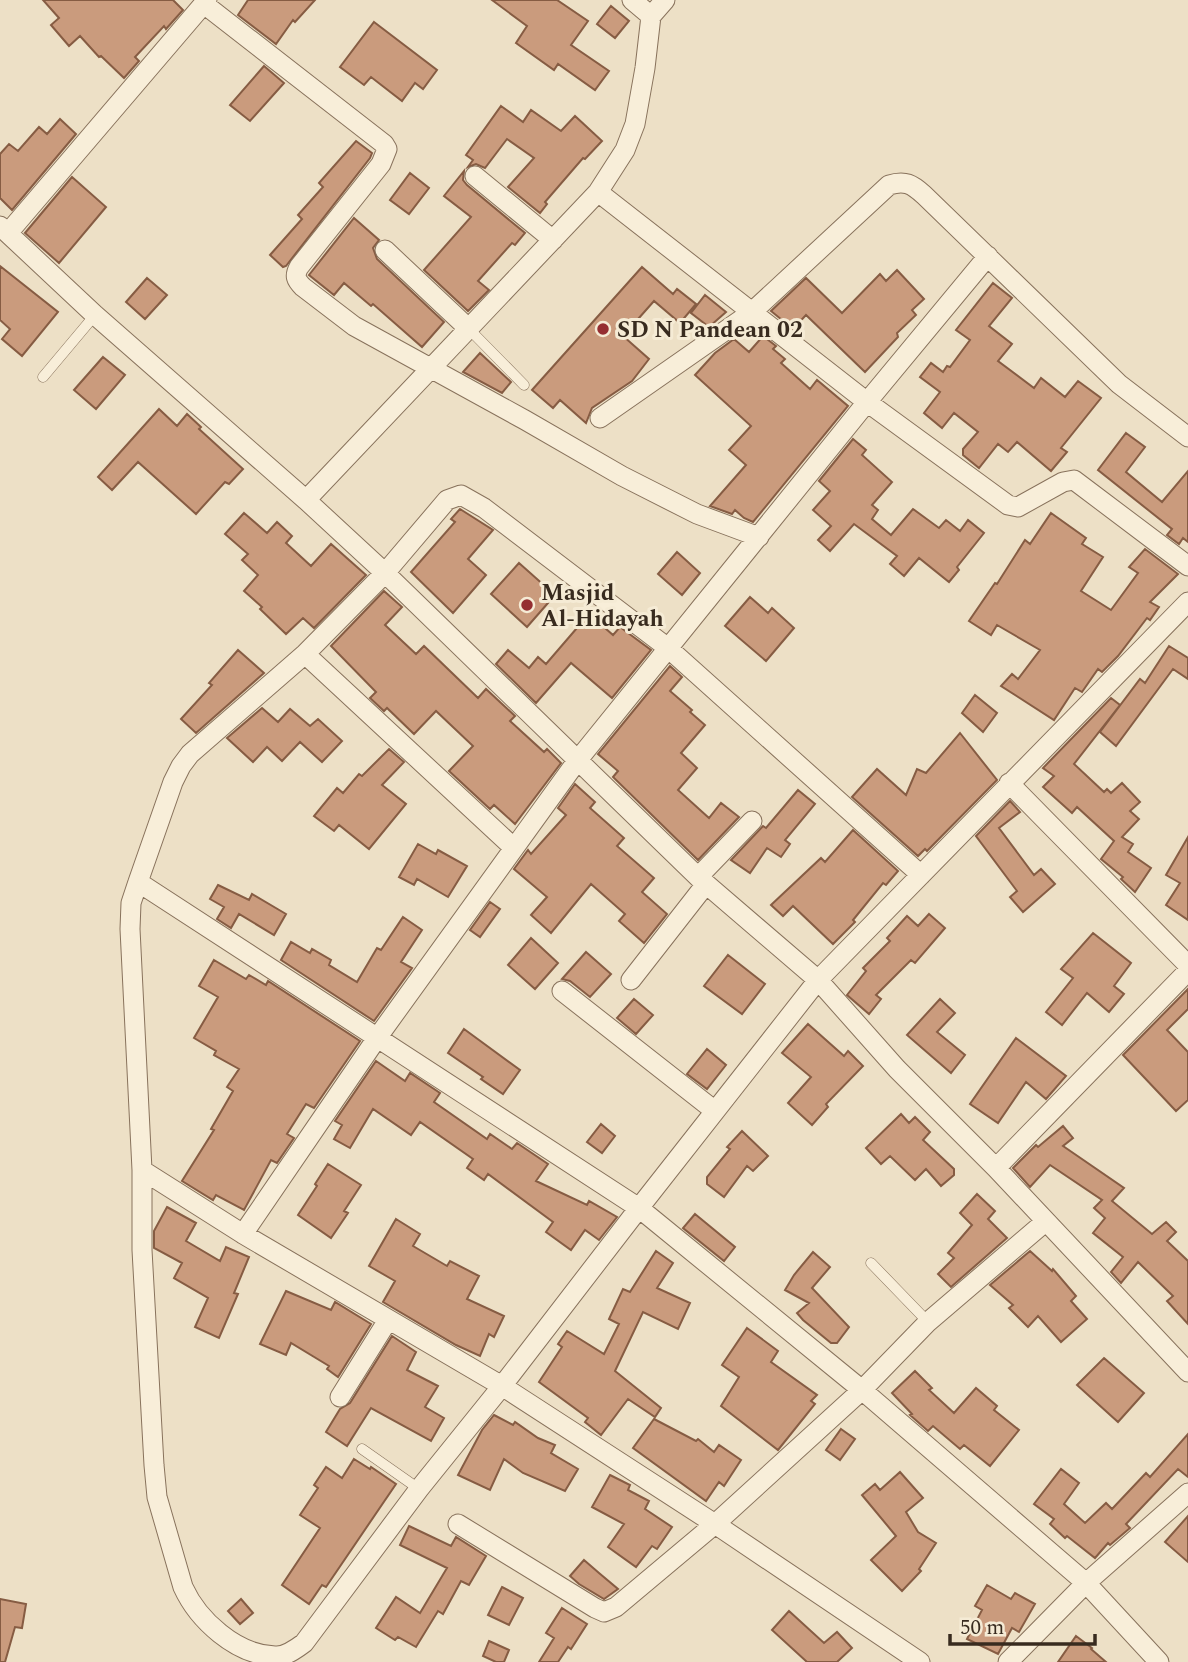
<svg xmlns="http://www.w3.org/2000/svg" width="1188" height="1662" font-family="Spectral,serif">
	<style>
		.building { fill: #ca9b7d; stroke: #865c43; stroke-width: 2 }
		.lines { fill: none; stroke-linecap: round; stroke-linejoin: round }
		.service-casing { stroke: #88725c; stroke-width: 11 }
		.minor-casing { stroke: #88725c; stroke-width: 21 }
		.service { stroke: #f8eed9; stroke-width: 10 }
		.minor { stroke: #f8eed9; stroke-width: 19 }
		.poi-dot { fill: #952e31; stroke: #f5ebd5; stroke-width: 2.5 }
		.labels { text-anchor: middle; stroke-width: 6; stroke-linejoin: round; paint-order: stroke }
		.poi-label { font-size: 23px; font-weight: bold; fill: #382b1f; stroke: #f5ebd5; text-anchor: start }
	</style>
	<rect width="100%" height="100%" fill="#ede0c6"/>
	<path class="building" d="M43,0H173L183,10L166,29L164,26L135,57L139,61L124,78L101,56L99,57L80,36L69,46L51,25L59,18Z
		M248,0H315L295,22L293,20L276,44L238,15Z
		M492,0H557L588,21L571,45L609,71L595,90L558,64L554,70L516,43L527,26Z
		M611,6L629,21L615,38L597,24Z
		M374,22L437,70L423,89L415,83L402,101L371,77L364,85L340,67Z
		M264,66L284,83L250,121L230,105Z
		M501,106L523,122L531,110L561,131L575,116L602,141L585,159L583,158L545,202L547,204L540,213L508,187L534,158L507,139L485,168L476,164L468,167L473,160L466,155Z
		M60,119L76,134L12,210L0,198V154L9,144L18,151L39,127L47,134Z
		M356,141L372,153L370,158L286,266L283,267L270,255L302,219L298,215L323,187L319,183Z
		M464,171L463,180L467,185L525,233L515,245L512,243L478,281L489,290L468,311L424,270L471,217L444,196Z
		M410,173L429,188L409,214L390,200Z
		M72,177L106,207L59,263L25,233Z
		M354,218L379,240L373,248L377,259L444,322L422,347L373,304L371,306L344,283L334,295L309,275Z
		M0,266L58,312L22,356L2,339L10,329L0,320Z
		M642,267L673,294L677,289L696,304L680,323L654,301L623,336L649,359L632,381L592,408L586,423L560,400L553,408L532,390Z
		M897,270L924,299L912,310L916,315L897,333L898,337L865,372L806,315L793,329L771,311L806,278L842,313L880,274L886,281Z
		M147,278L167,295L145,319L126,302Z
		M993,283L1012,298L989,326L1012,344L998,361L1034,388L1041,378L1065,397L1078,381L1101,398L1061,448L1067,452L1051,471L1017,442L1008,452L998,444L979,468L963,455V449L978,432L954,413L942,428L924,413L940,392L920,377L931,363L943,372L947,366L950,367L970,340L956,330Z
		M705,295L726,312L709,327L691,313Z
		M763,336L776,346L773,349L785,359L781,363L810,389L817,380L848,406L753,522L744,518L735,510L732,514L710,506L746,465L729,450L751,426L695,375L715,353L734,339L749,352Z
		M480,353L511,382L502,393L463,372Z
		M103,357L125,375L96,409L74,390Z
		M159,409L177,426L187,414L201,427L199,429L243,469L229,484L225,482L196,514L138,462L112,490L98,477Z
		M1126,433L1145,447L1126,472L1162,502L1188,471V542L1183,538L1179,544L1167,535L1172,529L1098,470Z
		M853,439L866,450L862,455L892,482L872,505L878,510L872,519L891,535L913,509L939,528L946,520L960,531L968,520L984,533L957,567L959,570L949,582L919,558L904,576L890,564L897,556L854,524L830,551L818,540L831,526L813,510L830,491L819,481Z
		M460,509L493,530L468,559L486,575L453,613L411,572L455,522L451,519Z
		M244,513L267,533L277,522L292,536L286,543L311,566L331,544L366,575L314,628L303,618L286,634L260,609L262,607L244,591L258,575L242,560L248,554L225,534Z
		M1051,513L1086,538L1082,544L1103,557L1081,591L1111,610L1138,573L1129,567L1145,549L1178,574L1150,602L1159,607L1150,620L1147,618L1118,656L1102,672L1098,669L1082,692L1075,688L1054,720L1001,686L1012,674L1018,679L1040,650L997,625L991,635L969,621L995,583L997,584L1025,540L1030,544Z
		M677,552L700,573L682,595L658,574Z
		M519,563L555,595L527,627L491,594Z
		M384,591L402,607L385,625L416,654L424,646L478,698L486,689L515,716L510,721L544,752L547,749L561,763L515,824L494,805L490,809L449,771L473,746L436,711L414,734L387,708L384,711L370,698L376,692L331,646Z
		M750,597L768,613L772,608L794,628L766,661L725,626Z
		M589,614L613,635L620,627L651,650L612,698L571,663L536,703L496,664L508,650L529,668L538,657L546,664Z
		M1169,646L1188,658V679L1173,669L1116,746L1100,732L1140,679L1145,683Z
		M238,650L264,673L196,733L181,719L212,685L209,683Z
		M670,666L682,677L670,691L692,710L690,712L705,725L681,753L697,768L678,790L709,818L721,803L739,817L698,860L613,777L618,771L598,754Z
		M975,695L997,713L983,732L962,713Z
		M1111,698L1120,705L1074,764L1104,792L1107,789L1111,793L1122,783L1140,802L1130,811L1139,819L1122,837L1133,844L1128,852L1151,868L1135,892L1121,879L1123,877L1101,859L1114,841L1077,807L1072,813L1043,787L1054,776L1043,768Z
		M262,708L278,722L290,709L310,726L318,719L342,741L322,762L300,742L282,761L267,747L253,762L227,738Z
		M960,733L997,780L927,851L925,849L918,856L852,797L877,769L906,795L917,769L926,773Z
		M389,749L404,762L382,785L406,804L369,849L339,825L334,831L314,816L337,788L343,793L359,774L362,776Z
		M575,784L595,802L590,808L624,838L617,846L654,878L642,892L667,914L644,943L619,921L625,914L591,884L551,933L531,915L547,897L514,869L528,850L531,854L566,815L558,808Z
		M798,790L815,804L785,840L790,844L781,857L767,848L750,873L731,860L763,826L766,828Z
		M1010,801L1020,812L999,828L1034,875L1041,869L1055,884L1023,912L1010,897L1017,891L976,836Z
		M853,830L898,871L886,885L883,883L853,920L855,922L833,944L793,906L783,916L771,905L821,858L825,862Z
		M1188,837V920L1166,905L1180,883L1166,875Z
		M418,844L436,854L438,850L467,866L448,897L417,879L414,885L399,877Z
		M218,885L249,900L252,894L286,914L274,935L239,914L231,928L217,919L224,907L210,899Z
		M490,902L500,909L480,937L470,930Z
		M929,914L945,928L915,963L911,960L876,995L881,999L869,1014L847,995L866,971L863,968L890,941L887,938L907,916L918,926Z
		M403,917L422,930L401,962L412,968L374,1021L281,960L291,942L310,953L312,949L331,960L329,965L357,982L377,948L381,950Z
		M1093,933L1131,963L1114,986L1124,994L1109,1012L1087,993L1062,1025L1046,1012L1073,978L1061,969Z
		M531,938L558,963L535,989L508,965Z
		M586,952L611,974L590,997L570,981L562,979Z
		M728,955L765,984L742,1014L704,986Z
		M214,960L246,979L249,975L266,985L268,981L360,1041L314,1108L306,1104L287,1134L294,1138L277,1163L271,1160L244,1210L216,1195L213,1200L182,1181L214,1130L211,1129L233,1091L227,1087L239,1069L214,1055L216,1051L194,1038L218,997L199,986Z
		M1188,989V1009L1167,1030L1188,1052V1100L1176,1111L1123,1055Z
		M634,999L653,1015L636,1034L617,1018Z
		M940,999L955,1013L937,1032L965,1055L951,1073L907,1035Z
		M808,1024L844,1056L848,1051L863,1066L826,1104L828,1107L812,1125L788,1103L811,1077L782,1053Z
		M464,1029L520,1070L503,1094L481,1079L483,1077L448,1053Z
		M1016,1038L1066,1076L1046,1099L1026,1082L998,1123L970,1104Z
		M707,1049L726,1065L707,1089L687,1074Z
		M376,1061L405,1081L410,1073L440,1093L434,1102L487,1139L490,1134L512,1149L517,1143L548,1164L536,1181L587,1205L589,1201L617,1217L599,1240L585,1230L571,1250L546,1232L553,1222L488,1174L484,1180L467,1168L473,1159L420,1122L411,1135L373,1109L350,1148L334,1139L342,1125L335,1121Z
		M901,1114L909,1123L915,1117L930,1132L923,1140L954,1169V1175L941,1186L926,1169L915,1180L890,1156L881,1164L866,1148Z
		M601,1124L615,1136L602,1153L587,1142Z
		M1063,1126L1073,1138L1063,1146L1124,1188L1112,1201L1152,1234L1166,1222L1176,1232L1167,1241L1188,1261V1324L1167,1301L1173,1296L1138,1262L1121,1283L1111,1272L1123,1257L1093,1233L1105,1218L1094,1208L1102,1200L1050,1165L1030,1187L1013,1168L1036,1145L1038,1147Z
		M742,1131L768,1156L753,1171L747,1166L724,1197L707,1184V1177L730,1149L727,1147Z
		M328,1164L361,1185L344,1211L348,1213L331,1238L298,1215L317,1186L315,1184Z
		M977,1194L995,1211L988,1219L1007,1238L951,1287L938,1274L954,1258L948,1253L972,1225L960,1213Z
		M167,1207L196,1223L186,1241L220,1261L226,1247L249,1257L234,1293L238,1294L219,1338L195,1327L208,1298L174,1278L182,1263L154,1248V1231Z
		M695,1214L735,1247L724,1261L683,1228Z
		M396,1219L420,1234L413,1246L447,1266L450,1261L479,1276L467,1299L504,1316L494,1337L489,1334L480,1356L456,1345L383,1302L395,1281L369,1266Z
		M656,1251L673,1263L657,1288L690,1303L678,1329L643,1312L615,1371L661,1408L655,1417L628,1399L601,1435L585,1422L588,1418L539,1382L562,1347L558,1344L567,1331L604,1354L619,1324L609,1319L623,1289L630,1292Z
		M1030,1251L1052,1271L1053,1269L1076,1296L1071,1301L1087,1319L1061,1342L1038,1316L1028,1327L1009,1308L1013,1305L990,1285Z
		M813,1252L830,1267L812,1288L849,1327L837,1343H831L803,1320L797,1313L809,1303L785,1290L794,1275Z
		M286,1291L331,1310L335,1302L371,1324L338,1377L327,1369L329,1366L291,1343L286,1355L260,1344Z
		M747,1328L778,1351L771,1362L817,1395L811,1401L815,1404L778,1450L721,1406L739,1377L722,1365Z
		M392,1336L416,1352L407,1370L438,1386L425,1407L444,1418L431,1441L371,1408L347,1446L326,1432L340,1409L350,1403Z
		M1104,1358L1144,1393L1118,1422L1077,1385Z
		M915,1371L932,1388L929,1390L954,1413L976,1388L997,1406L994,1410L1019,1430L990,1466L964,1445L960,1449L933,1426L928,1431L910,1415L912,1414L892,1393Z
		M494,1415L513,1425L515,1422L538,1438L555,1445L551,1453L578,1469L565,1491L523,1473L504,1459L490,1490L458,1475L482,1430Z
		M654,1419L696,1441L698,1439L714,1452L719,1445L741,1460L724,1486L719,1482L706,1501L633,1448Z
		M841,1429L855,1439L840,1460L826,1450Z
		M1188,1434V1477L1178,1469L1126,1524L1130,1528L1110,1545L1108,1543L1095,1558L1067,1536L1065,1538L1050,1524L1054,1519L1034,1504L1061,1469L1079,1483L1064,1504L1085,1523L1106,1503L1112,1509L1146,1473L1150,1477Z
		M354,1459L370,1469L371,1467L396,1484L326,1587L322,1585L309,1604L282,1585L320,1528L300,1515L318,1488L314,1485L326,1467L342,1478Z
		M900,1472L923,1498L906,1512L918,1532L936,1543L919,1569L921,1571L902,1591L871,1560L896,1536L862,1495L875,1484L880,1490Z
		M610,1475L630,1485L628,1490L649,1501L645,1509L672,1527L657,1549L652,1546L636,1567L608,1547L624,1524L592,1507Z
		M1188,1516V1562L1165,1542Z
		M409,1526L451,1546L456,1537L486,1556L469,1585L461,1581L443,1614L438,1611L416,1647L398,1637L395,1640L376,1628L396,1597L420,1613L447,1568L400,1545Z
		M584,1560L599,1573L618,1589L604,1599L579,1584L570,1576Z
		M987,1585L1011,1599L1015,1593L1035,1604L1019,1632L1012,1628L998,1654L967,1639L982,1610L975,1606Z
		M502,1587L523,1598L509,1625L488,1615Z
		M0,1599L26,1604L22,1628L15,1627L5,1662H0Z
		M241,1599L253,1613L240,1624L228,1611Z
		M562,1608L587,1624L571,1649L568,1647L558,1662H539L554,1638L546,1633Z
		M789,1611L824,1643L837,1632L852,1648L837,1662H807L772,1630Z
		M1076,1636L1092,1648L1091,1649L1106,1662H1058Z
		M489,1641L509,1650L504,1662H496L483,1656Z"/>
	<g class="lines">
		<g class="service-casing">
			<path id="service" d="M469,329L524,385
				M43,377L95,315
				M871,1263L928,1322
				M362,1449L419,1489"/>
		</g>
		<g class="minor-casing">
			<path id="minor" d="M632,0L651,16
				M204,4L384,144L387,149L381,164L299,267C294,276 296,280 303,287L354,326L525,420L622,476L697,514L759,537
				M475,176L553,240
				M598,192L867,402L1008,505L1018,507L1063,482L1074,480L1188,566
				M0,226L95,315L306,500L385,573L698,877L818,980L897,1069L996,1168L1188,1372
				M8,233L207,0
				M385,250L469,329
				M600,418L752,312L889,185C905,180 912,184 924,195L1119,384L1188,437
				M306,500L598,192L625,150L635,124L645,68L651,16L665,0
				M305,654L514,848
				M1009,783L1188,965
				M921,875L668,648L484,508L461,495L447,500L385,573L305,654L190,754L181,766L173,782L138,882L131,903L130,929L142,1170V1250L154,1465L157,1497L183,1587C198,1620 236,1655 275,1656C285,1657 296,1649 304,1643L419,1489L502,1386L639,1208L818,980L1188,602
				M698,877L752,821
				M138,882L639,1208L862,1390L1086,1583L1159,1662
				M631,980L706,884
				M562,991L715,1111
				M996,1168L1188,971
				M142,1170L243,1234L502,1386L715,1524L920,1662
				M243,1234L377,1038L577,761L867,402L988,256
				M340,1397L388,1320
				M458,1524L595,1608L604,1612L616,1607L715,1524L862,1390L928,1322L1045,1222
				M1008,1662L1086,1583L1188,1493"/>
		</g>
		<use href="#service" class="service"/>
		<use href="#minor" class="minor"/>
	</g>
	<g class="poi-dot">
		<circle cx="603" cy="329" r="7"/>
		<circle cx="527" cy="605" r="7"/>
	</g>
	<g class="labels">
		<g class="poi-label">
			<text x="617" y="337">SD N Pandean 02</text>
			<text x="541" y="600">Masjid<tspan x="541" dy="26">Al-Hidayah</tspan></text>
		</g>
	</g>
	<path d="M950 1634v10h145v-10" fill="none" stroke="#382b1f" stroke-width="3.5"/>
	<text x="960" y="1634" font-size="21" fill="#382b1f" stroke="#f5ebd5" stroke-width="5" paint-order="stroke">50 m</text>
</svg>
